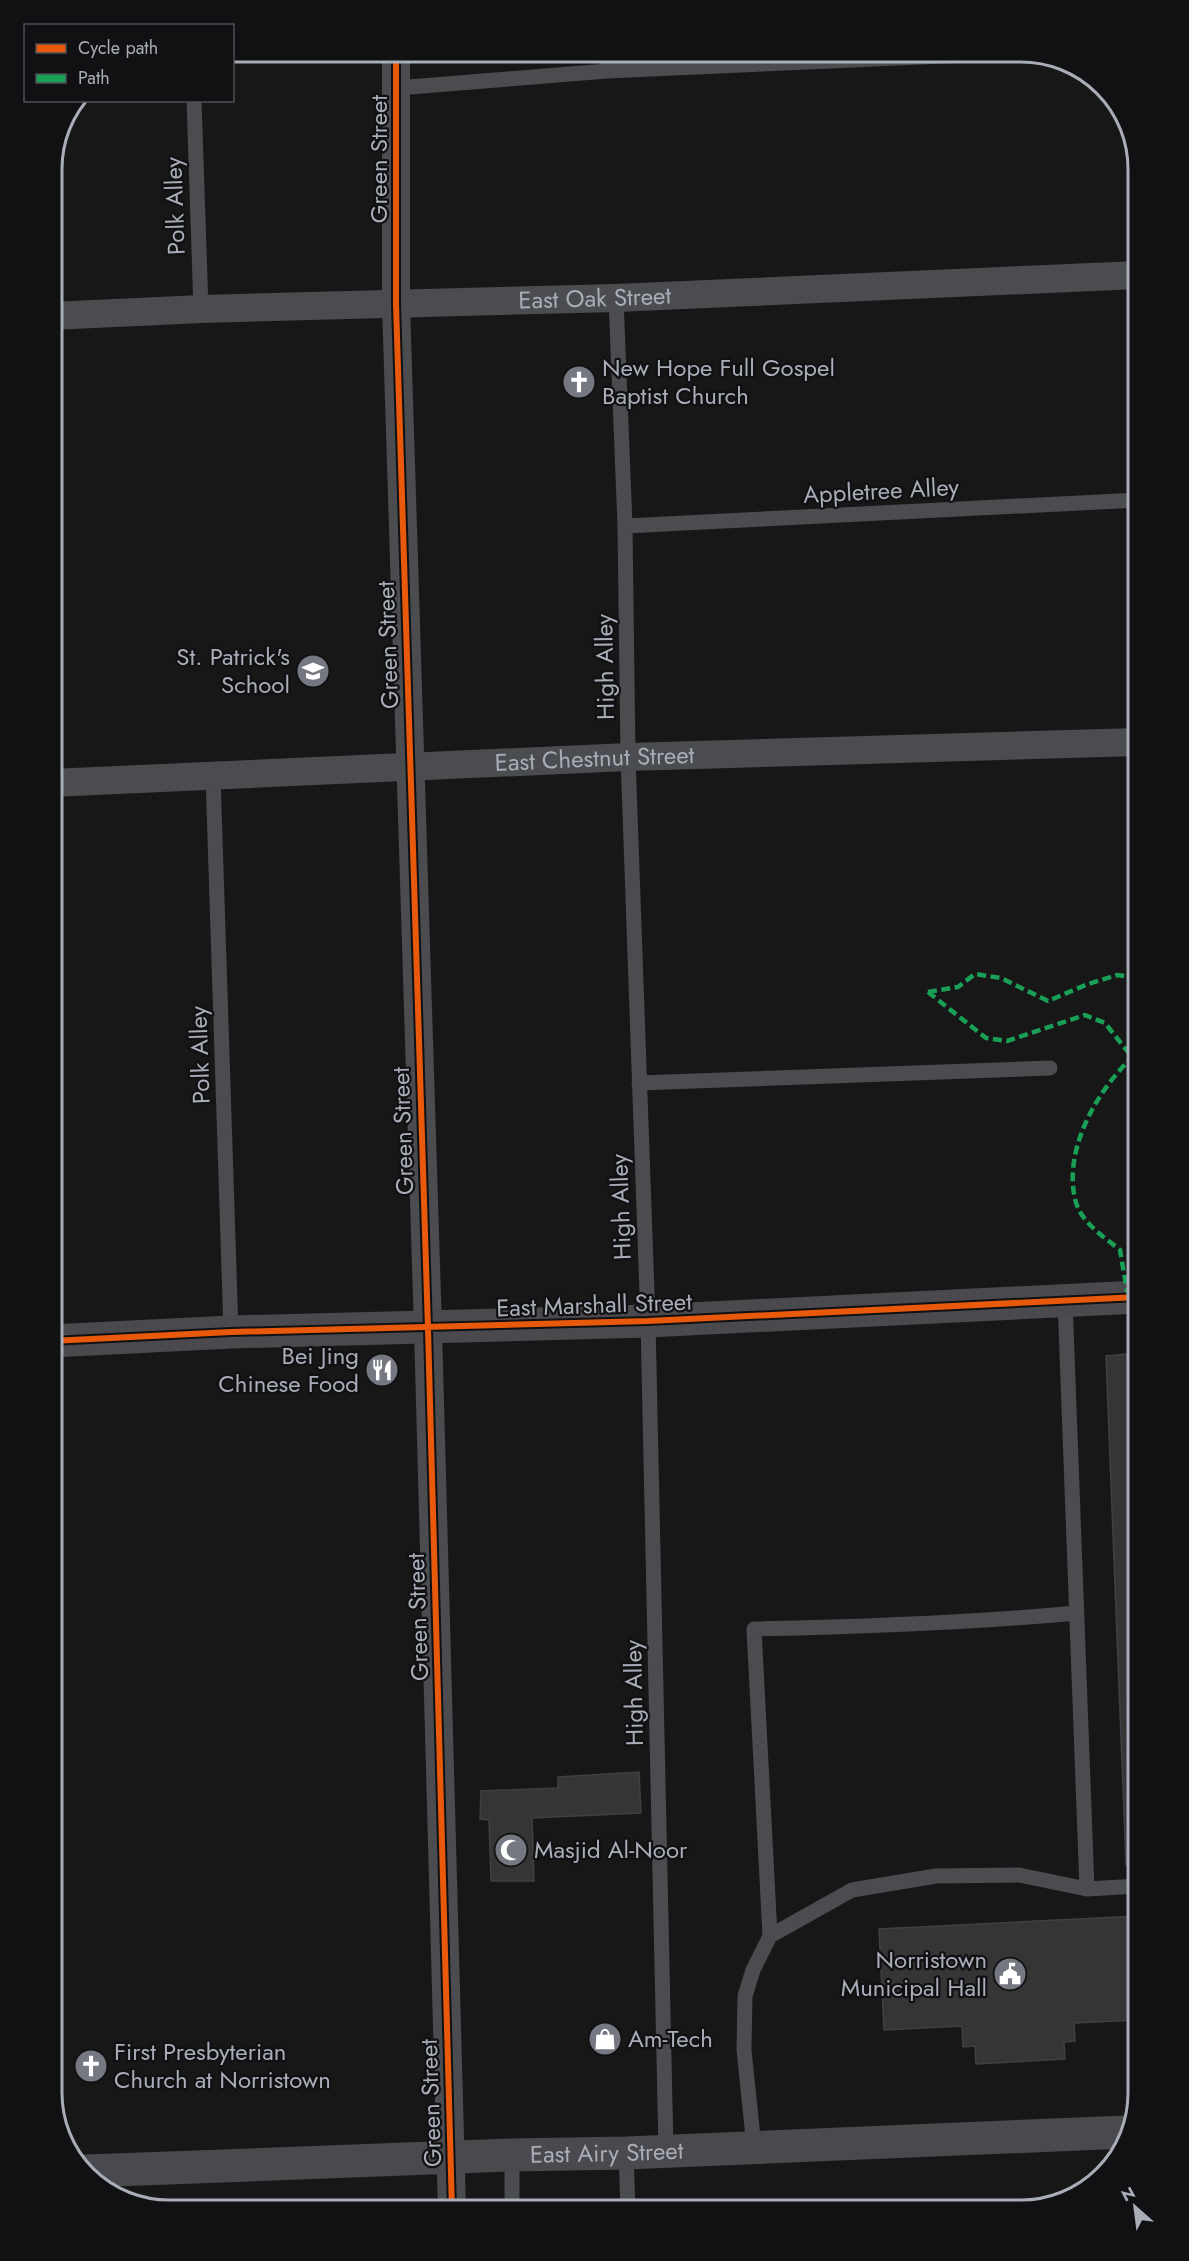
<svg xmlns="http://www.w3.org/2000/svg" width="1189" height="2261" font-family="Jost,sans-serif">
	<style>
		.building { fill: #353536; stroke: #3f4043; stroke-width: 1.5 }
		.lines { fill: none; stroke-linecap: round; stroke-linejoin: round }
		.lane { stroke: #4b4c50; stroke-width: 15 }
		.street { stroke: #4b4c50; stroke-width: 28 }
		.secondary { stroke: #4a4a4e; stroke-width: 33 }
		.quiet { stroke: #1a9f57; stroke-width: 4.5; stroke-dasharray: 9 4.5; stroke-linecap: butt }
		.cycleway-casing { stroke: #111113; stroke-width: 10 }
		.cycleway { stroke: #e8590c; stroke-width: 6 }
		.labels { text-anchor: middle; stroke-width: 4.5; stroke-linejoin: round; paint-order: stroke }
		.street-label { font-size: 24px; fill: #a8adb8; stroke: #111113 }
		.poi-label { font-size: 24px; fill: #a8adb8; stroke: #111113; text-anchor: start }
		.rim { fill: none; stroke: #a8adb8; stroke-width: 3 }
	</style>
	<rect width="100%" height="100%" fill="#171717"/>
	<path class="building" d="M1138,1353V1864L1126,1865L1106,1356Z
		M639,1772L641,1813L532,1818L534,1881H491L489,1820L480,1819L481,1791L558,1788V1777Z
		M1138,1916V2020L1074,2023L1075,2041L1064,2042L1065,2059L976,2064L975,2046L963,2047L962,2026L884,2030L879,1929Z"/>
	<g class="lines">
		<path class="lane" d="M606,51L607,71
			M397,88L607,71L1032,52
			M194,100L201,309
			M616,298L625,526L628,757L648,1321L666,2150
			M625,526L1138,500
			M213,776L231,1332
			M639,1083L1050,1068
			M1065,1300L1087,1889
			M770,1936L754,1629C862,1627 969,1623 1077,1613
			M754,2147L744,2050L745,1996L753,1970L770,1936L852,1890L936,1876L1019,1875L1087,1889L1138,1886
			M626,2153L628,2210
			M512,2155V2210"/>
		<g class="street">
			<path d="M396,51V304L428,1329L452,2210"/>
			<path id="s1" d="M51,316L201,309L616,298L1138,275"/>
			<path id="s2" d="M51,783L628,757L1138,742"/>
		</g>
		<g class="secondary">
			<path d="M51,1341L231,1332L648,1321L1138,1297"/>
			<path id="s3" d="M87,2171L512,2155L626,2153L1126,2132"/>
		</g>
		<path class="quiet" d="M928,992L986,1038L1007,1041L1085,1015L1105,1023L1132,1057
			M928,992L958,987L975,974L1001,978L1048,1001L1088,984L1117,975L1138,978
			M1128,1297L1120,1250C1103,1236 1080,1222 1075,1199C1063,1147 1100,1085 1138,1052"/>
		<g class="cycleway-casing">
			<path id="cycleway" d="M396,51V304L428,1329L452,2210
				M51,1341L231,1332L648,1321L1138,1297"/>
		</g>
		<use href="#cycleway" class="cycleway"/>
	</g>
	<defs>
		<g id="church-disc" transform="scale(1.725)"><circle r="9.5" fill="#757880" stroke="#111113"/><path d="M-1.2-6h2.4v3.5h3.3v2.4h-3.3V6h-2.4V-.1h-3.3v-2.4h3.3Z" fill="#fff"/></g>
		<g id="school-disc" transform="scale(1.725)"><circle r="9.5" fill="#757880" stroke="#111113"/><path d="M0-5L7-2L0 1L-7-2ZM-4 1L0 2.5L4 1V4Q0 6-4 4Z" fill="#fff"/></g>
		<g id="restaurant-disc" transform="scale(1.725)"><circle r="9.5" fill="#757880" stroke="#111113"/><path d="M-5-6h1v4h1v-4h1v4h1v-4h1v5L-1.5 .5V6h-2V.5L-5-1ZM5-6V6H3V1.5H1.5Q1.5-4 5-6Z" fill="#fff"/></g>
		<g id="mosque-disc" transform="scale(1.725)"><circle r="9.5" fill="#757880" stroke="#111113"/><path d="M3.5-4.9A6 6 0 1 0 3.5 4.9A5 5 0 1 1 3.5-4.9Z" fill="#fff"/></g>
		<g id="civic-disc" transform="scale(1.725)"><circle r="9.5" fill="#757880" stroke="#111113"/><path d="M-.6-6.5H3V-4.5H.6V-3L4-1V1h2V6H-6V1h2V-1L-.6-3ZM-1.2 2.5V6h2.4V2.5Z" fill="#fff"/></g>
		<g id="shop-disc" transform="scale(1.725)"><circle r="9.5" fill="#757880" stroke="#111113"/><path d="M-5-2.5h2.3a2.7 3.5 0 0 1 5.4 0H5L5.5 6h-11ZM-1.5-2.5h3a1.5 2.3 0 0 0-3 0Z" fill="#fff"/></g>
	</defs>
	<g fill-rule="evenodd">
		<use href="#church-disc" x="579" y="382"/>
		<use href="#school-disc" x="313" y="671"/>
		<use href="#restaurant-disc" x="382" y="1370"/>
		<use href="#mosque-disc" x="511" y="1850"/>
		<use href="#civic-disc" x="1010" y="1974"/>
		<use href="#shop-disc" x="605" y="2039"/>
		<use href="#church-disc" x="91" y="2066"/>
	</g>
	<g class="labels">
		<g class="street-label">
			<text transform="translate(379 159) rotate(-90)" y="8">Green Street</text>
			<text transform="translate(175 206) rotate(-92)" y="8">Polk Alley</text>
			<text dy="8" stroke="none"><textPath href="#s1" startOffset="544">East Oak Street</textPath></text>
			<text transform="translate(881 491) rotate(-3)" y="8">Appletree Alley</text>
			<text transform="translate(388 645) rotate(-92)" y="8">Green Street</text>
			<text transform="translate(605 667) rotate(-91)" y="8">High Alley</text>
			<text dy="8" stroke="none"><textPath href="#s2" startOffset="544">East Chestnut Street</textPath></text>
			<text transform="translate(200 1055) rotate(-92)" y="8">Polk Alley</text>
			<text transform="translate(403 1131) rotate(-92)" y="8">Green Street</text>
			<text transform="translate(621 1207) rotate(-92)" y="8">High Alley</text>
			<text transform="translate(594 1305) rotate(-2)" y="8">East Marshall Street</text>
			<text transform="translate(418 1617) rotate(-92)" y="8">Green Street</text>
			<text transform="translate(634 1693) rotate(-91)" y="8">High Alley</text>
			<text transform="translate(431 2103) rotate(-92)" y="8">Green Street</text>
			<text dy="8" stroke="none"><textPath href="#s3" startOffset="520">East Airy Street</textPath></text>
		</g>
		<g class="poi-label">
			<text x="602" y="376">New Hope Full Gospel<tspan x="602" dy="28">Baptist Church</tspan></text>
			<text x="290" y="665" text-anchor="end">St. Patrick's<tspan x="290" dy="28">School</tspan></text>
			<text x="359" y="1364" text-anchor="end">Bei Jing<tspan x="359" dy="28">Chinese Food</tspan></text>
			<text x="534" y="1858">Masjid Al-Noor</text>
			<text x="987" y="1968" text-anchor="end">Norristown<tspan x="987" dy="28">Municipal Hall</tspan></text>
			<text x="628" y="2047">Am-Tech</text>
			<text x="114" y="2060">First Presbyterian<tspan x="114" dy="28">Church at Norristown</tspan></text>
		</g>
	</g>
	<path d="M0 0H1189V2261H0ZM169 62H1021A107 107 0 0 1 1128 169V2093A107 107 0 0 1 1021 2200H169A107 107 0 0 1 62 2093V169A107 107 0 0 1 169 62Z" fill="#111113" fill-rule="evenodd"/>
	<path class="rim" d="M169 62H1021A107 107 0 0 1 1128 169V2093A107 107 0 0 1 1021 2200H169A107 107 0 0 1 62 2093V169A107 107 0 0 1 169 62Z"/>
	<rect x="24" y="24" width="210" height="78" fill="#111113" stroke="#4d4f55" stroke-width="1.5"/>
	<rect x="36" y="44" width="30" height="9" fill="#e8590c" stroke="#4d4f55" stroke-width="1.5"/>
	<text x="78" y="54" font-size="18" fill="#a8adb8">Cycle path</text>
	<rect x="36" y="74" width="30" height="9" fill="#1a9f57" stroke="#4d4f55" stroke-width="1.5"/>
	<text x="78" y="84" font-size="18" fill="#a8adb8">Path</text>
	<g transform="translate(1135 2207) rotate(332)" stroke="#111113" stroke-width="4.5" paint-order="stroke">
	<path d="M0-4.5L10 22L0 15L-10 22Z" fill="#a8adb8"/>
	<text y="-9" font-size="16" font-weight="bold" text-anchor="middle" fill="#a8adb8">N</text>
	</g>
</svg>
